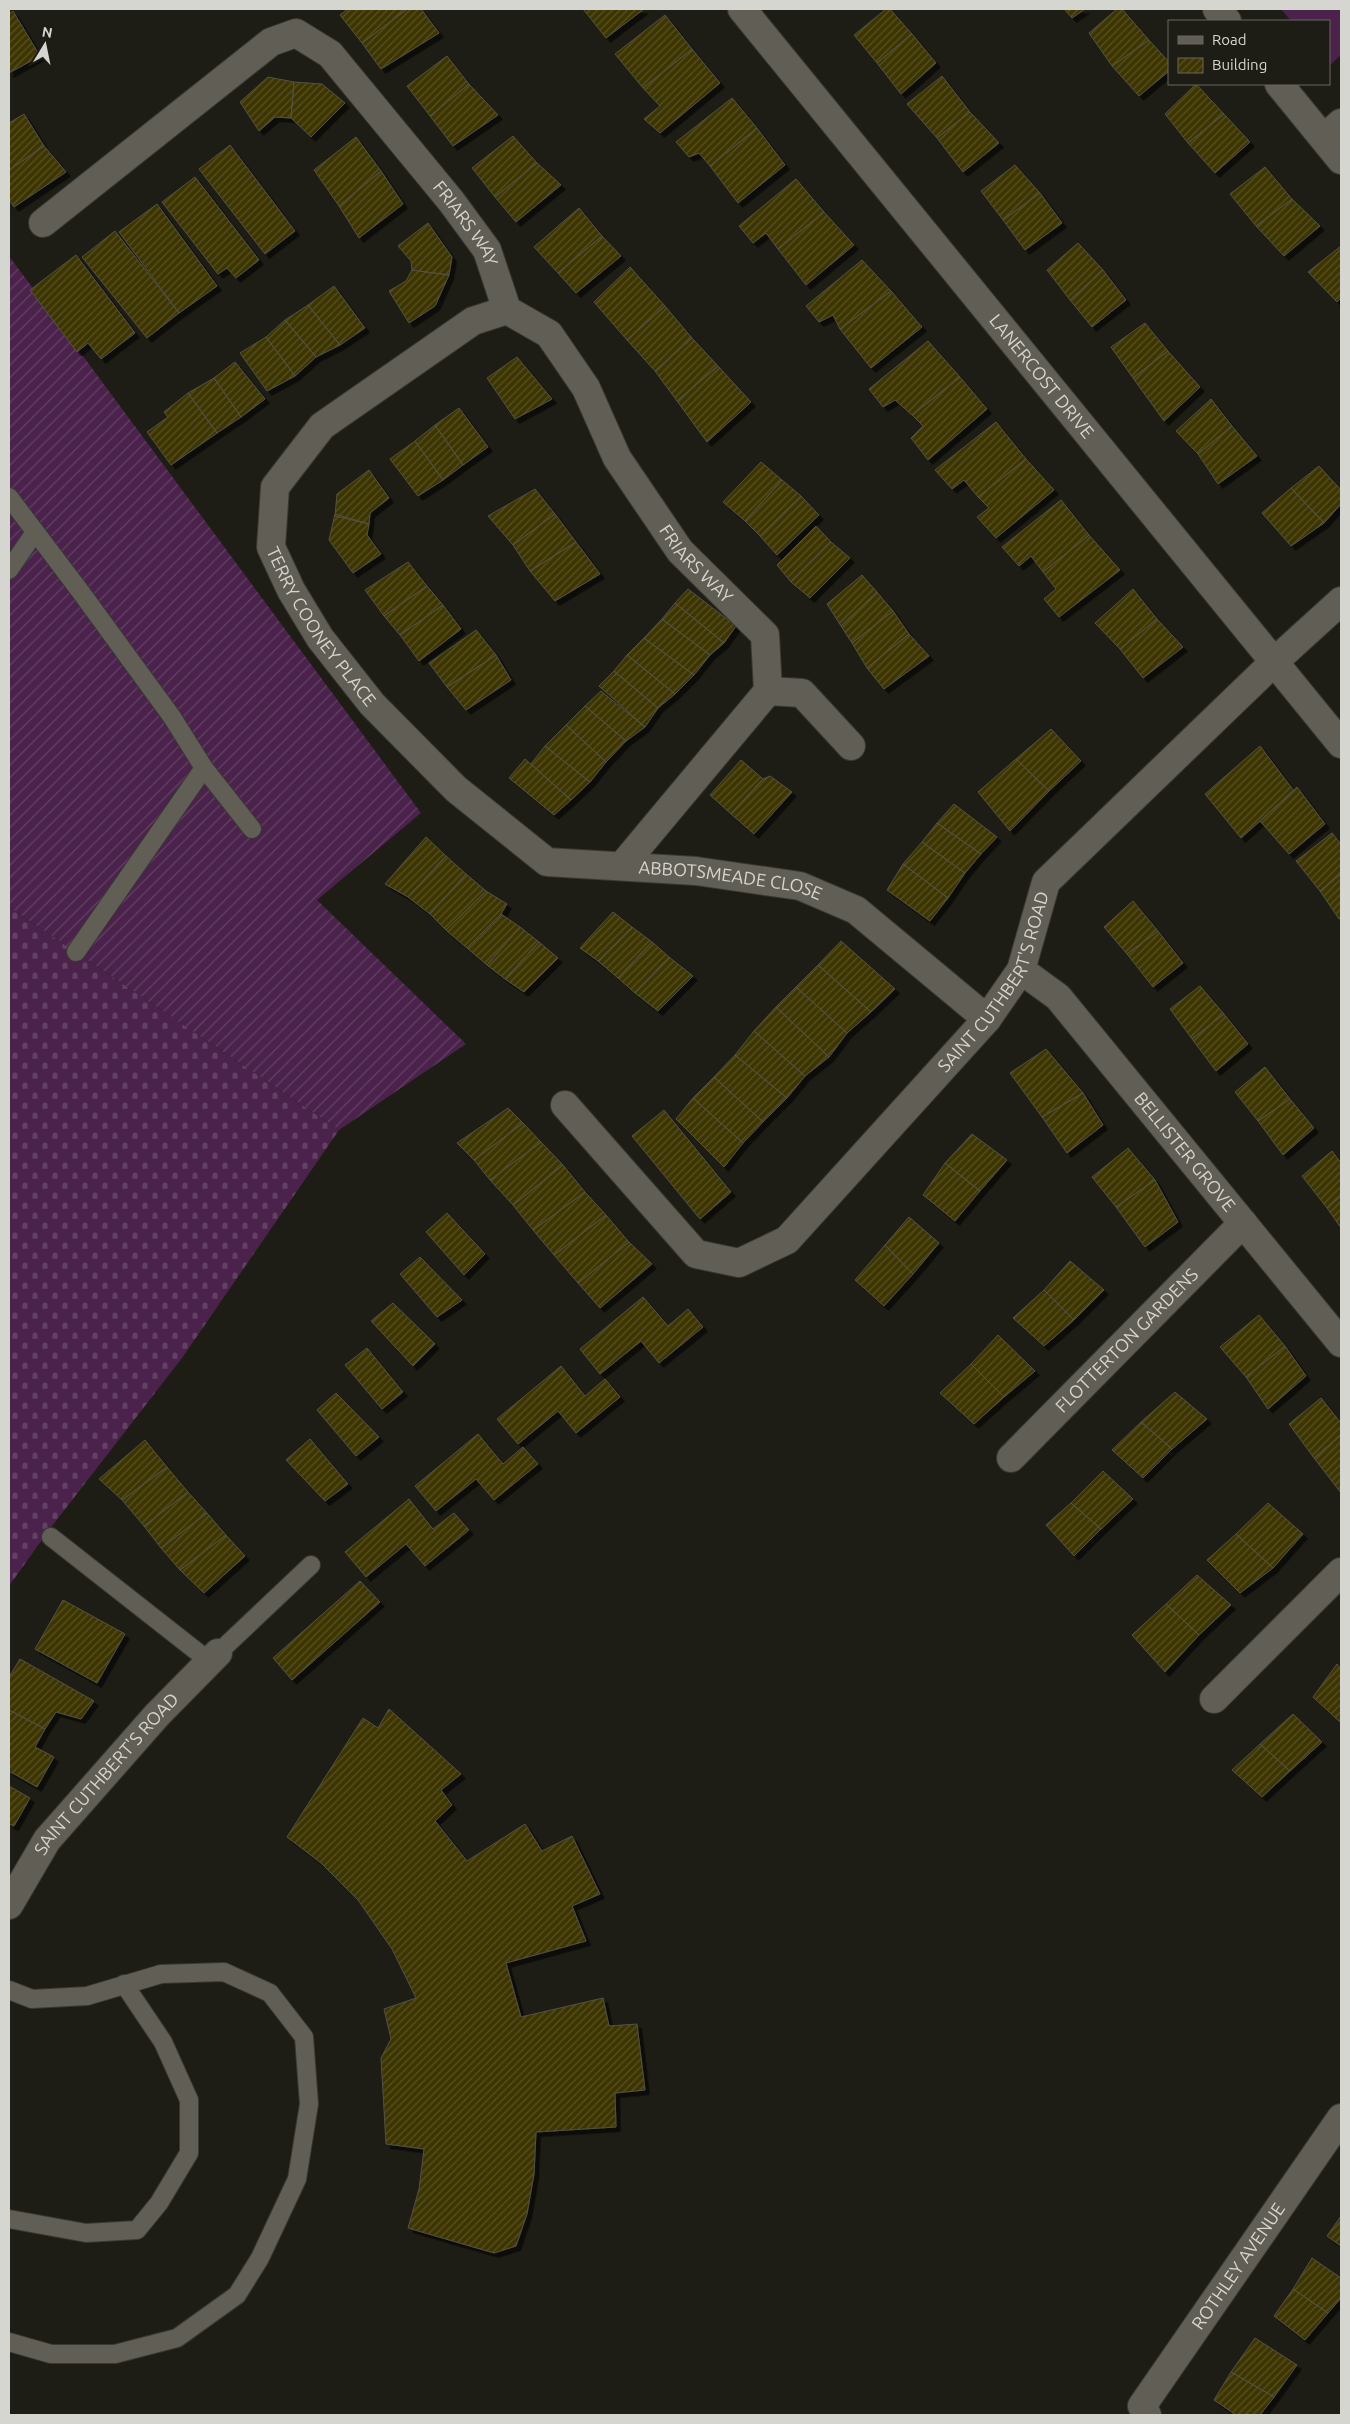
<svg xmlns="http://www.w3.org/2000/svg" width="1350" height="2424" font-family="Ubuntu,sans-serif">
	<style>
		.cemetery { fill: url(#cemetery-stones) }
		.park { fill: #4a224b }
		.garden { fill: url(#garden-furrows) }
		.building { fill: url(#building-hatch); stroke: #525148; filter: url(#shadow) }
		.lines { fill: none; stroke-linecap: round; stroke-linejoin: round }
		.service-casing { stroke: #393934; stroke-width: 20 }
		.minor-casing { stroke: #393934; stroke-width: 30 }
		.tertiary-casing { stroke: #393934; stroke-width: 30 }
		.service { stroke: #605e55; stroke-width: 18 }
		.minor { stroke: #605e55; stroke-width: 28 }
		.tertiary { stroke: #605e55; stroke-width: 28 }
		.labels { text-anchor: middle; stroke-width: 4; stroke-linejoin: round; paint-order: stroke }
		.street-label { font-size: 18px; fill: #d6d6d0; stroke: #1e1d15 }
	</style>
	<defs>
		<pattern id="cemetery-stones" width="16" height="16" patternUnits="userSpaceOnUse" patternTransform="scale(1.25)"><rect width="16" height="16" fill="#4a224b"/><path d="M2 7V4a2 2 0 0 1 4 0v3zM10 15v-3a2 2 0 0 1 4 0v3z" fill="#634164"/></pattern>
		<pattern id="garden-furrows" width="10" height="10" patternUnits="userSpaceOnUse" patternTransform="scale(1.25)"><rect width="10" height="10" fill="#4a224b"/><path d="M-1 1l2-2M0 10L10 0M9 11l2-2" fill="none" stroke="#634164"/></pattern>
		<pattern id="building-hatch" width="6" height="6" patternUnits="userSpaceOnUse" patternTransform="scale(1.25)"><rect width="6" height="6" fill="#3d3500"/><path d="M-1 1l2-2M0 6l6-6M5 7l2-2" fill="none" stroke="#585224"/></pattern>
		<filter id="shadow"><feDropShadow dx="4.5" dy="4.5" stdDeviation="0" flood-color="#0009"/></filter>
	</defs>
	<rect width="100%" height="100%" fill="#1e1d15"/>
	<path class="cemetery" d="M9,907L339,1130L182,1358L49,1530L9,1586Z"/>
	<path class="park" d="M1281,9H1341V55L1329,66V21H1291Z"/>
	<path class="garden" d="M9,256L421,813L317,900L466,1044L339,1130L9,907Z"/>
	<path class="building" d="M348,9H407L362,43L340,15Z
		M407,9H421L439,33L381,69L362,43Z
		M583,9H644L606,38Z
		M886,9H890L912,34L877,63L854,35Z
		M1064,9H1085L1072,18Z
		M1117,9H1122L1149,40L1112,66L1089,33Z
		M13,11L40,56L9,73V14Z
		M665,15L692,49L643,88L615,54Z
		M912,34L936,63L901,94L877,63Z
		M1149,40L1169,62V71L1139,96L1112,66Z
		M692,49L720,83L660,133L644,119L660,106L643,88Z
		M447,56L469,84L430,116L407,86Z
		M942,76L970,112L937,138L907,104Z
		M268,77L294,82L291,118L275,117L259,131L240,102Z
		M294,82L322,84L345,103L311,137L291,118Z
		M469,84L498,115L453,146L430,116Z
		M1196,84L1224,114L1188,143L1165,114Z
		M732,98L757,128L710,166L699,153L689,157L676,142Z
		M970,112L999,143L963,172L937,138Z
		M24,114L44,146L9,170V123Z
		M1224,114L1250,142L1215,173L1188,143Z
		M757,128L785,165L738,203L710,166Z
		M513,136L537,163L495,197L472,168Z
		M356,137L381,171L339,206L314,170Z
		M230,145L295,231L265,254L199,169Z
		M44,146L66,172L14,207L9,200V170Z
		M537,163L561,185L516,222L495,197Z
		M1015,165L1040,193L1003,220L981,191Z
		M1265,167L1292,199L1256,226L1230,194Z
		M381,171L403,204L359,238L339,206Z
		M195,177L259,260L236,278L227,268L218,274L162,202Z
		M796,179L824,212L778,249L766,233L753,243L739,226Z
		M1040,193L1062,223L1025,250L1003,220Z
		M1292,199L1320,226L1284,256L1256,226Z
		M157,204L217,286L179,313L119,232Z
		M579,208L602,236L558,273L534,247Z
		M824,212L854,245L806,285L778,249Z
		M428,223L452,257L449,275L412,270L411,261L398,246Z
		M115,231L179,313L147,338L82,257Z
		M602,236L621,256L576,293L558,273Z
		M1078,243L1103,270L1070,300L1047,270Z
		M1341,246V298L1337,302L1308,272Z
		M76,255L135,333L101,359L88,343L77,352L30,290Z
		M862,260L891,291L840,329L833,315L819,322L806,306Z
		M630,267L665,306L627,340L594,302Z
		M412,270L449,275L435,306L409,323L389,291L406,281Z
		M1103,270L1126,300L1092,327L1070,300Z
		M334,286L365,328L340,345L308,305Z
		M891,291L922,327L871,368L840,329Z
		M308,305L340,345L316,357L285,320Z
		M665,306L692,338L655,371L627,340Z
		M285,320L316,357L295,376L266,337Z
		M1145,323L1168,351L1133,378L1111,347Z
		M266,337L295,376L267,391L240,353Z
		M692,338L718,366L677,401L655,371Z
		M928,341L960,377L912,415L895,400L883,407L869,389Z
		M1168,351L1200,387L1164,421L1133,378Z
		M517,357L552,399L515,419L487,378Z
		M235,362L265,399L241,417L214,378Z
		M718,366L751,402L707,442L677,401Z
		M960,377L987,409L928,460L911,438L923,426L912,415Z
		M214,378L241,417L217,433L188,393Z
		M188,393L217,433L171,465L147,432L168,417L164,412Z
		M1211,399L1232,426L1198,454L1176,431Z
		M459,408L488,447L463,465L435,425Z
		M996,422L1026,459L978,497L964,480L952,489L935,470Z
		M435,425L463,465L443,480L415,441Z
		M1232,426L1257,456L1218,484L1198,454Z
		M415,441L443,480L418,496L390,459Z
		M1026,459L1054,490L996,538L977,517L989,508L978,497Z
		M761,462L782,480L745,521L723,502Z
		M1319,466L1341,490V504L1324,523L1291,488Z
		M369,470L389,498L370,513L369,524L335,516L337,494Z
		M782,480L801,496L760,536L745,521Z
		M1291,488L1324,523L1291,546L1262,513Z
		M535,489L555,514L513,545L488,516Z
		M801,496L819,515L777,555L760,536Z
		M1061,500L1089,535L1043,572L1031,556L1019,566L1002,547Z
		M335,514L369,524L367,535L381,554L353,573L329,540Z
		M555,514L576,542L530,571L513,545Z
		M816,526L831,542L791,582L777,565Z
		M1089,535L1120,570L1059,617L1044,599L1056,589L1043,572Z
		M576,542L600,574L555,601L530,571Z
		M831,542L850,558L810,598L791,582Z
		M408,562L427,586L384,616L365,590Z
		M862,575L877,592L841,626L827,604Z
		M427,586L443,605L400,635L384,616Z
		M688,589L736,626L724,643L675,603Z
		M1133,589L1157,619L1120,649L1095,623Z
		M877,592L893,611L852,643L841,626Z
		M675,603L724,643L710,655L662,619Z
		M443,605L461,629L419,661L400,635Z
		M893,611L909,634L867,668L852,643Z
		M662,619L710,655L694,675L644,638Z
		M1157,619L1183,647L1143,678L1120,649Z
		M476,630L496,655L447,687L429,663Z
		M909,634L929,656L884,689L867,668Z
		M644,638L694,675L675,694L627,655Z
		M496,655L511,680L466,710L447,687Z
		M627,655L675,694L658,708L614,671Z
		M614,671L658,708L645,727L599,686Z
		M601,691L645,727L626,741L585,706Z
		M585,706L626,741L606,762L566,725Z
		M566,725L606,762L590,782L545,746Z
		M1051,729L1081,761L1049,791L1016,759Z
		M545,746L590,782L571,800L531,764Z
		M1260,746L1294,791L1241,838L1205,794Z
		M525,759L571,800L554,815L509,778Z
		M1016,759L1049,791L1010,831L978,792Z
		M741,760L763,779L731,814L710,795Z
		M770,776L792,792L754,834L731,814L763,779Z
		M1297,787L1325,824L1289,854L1260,821Z
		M954,804L997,837L981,854L937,823Z
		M937,823L981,854L965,873L922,842Z
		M1332,833L1341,844V874L1320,891L1296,861Z
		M426,837L446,856L408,897L385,884Z
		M922,842L965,873L948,898L903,864Z
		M446,856L466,874L430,914L408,897Z
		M903,864L948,898L930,921L887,890Z
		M466,874L486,891L446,930L430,914Z
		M1341,874V918L1339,919L1320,891Z
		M486,891L507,904L501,914L467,948L446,930Z
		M1133,901L1158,931L1127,954L1104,927Z
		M613,912L632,927L598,961L580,948Z
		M501,914L520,927L487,965L467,948Z
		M520,927L539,942L505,979L487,965Z
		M632,927L652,942L618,978L598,961Z
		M1158,931L1183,963L1153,987L1127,954Z
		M841,941L895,989L871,1012L818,965Z
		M539,942L558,958L524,992L505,979Z
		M652,942L669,957L635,993L618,978Z
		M669,957L693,976L658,1011L635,993Z
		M818,965L871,1012L847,1033L796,987Z
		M1200,986L1224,1014L1192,1039L1170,1009Z
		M796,987L847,1033L829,1057L776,1007Z
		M776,1007L829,1057L805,1076L754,1031Z
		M1224,1014L1248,1044L1216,1071L1192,1039Z
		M754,1031L805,1076L787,1098L735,1055Z
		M1046,1049L1083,1093L1042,1117L1010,1073Z
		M735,1055L787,1098L763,1122L714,1077Z
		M1265,1067L1290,1099L1258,1121L1235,1092Z
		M714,1077L763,1122L743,1143L693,1098Z
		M1083,1093L1103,1125L1067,1153L1042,1117Z
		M693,1098L743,1143L724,1167L676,1119Z
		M1290,1099L1314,1128L1283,1155L1258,1121Z
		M508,1108L523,1123L474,1160L457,1143Z
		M664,1110L731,1192L700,1219L632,1136Z
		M523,1123L541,1142L490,1180L474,1160Z
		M972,1134L1007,1160L980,1191L945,1163Z
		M541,1142L563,1165L513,1205L490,1180Z
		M1128,1148L1155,1180L1116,1207L1092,1177Z
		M1332,1151L1341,1163V1196L1327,1208L1302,1176Z
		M945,1163L980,1191L955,1221L923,1195Z
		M563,1165L585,1192L533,1230L513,1205Z
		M1155,1180L1178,1222L1145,1247L1116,1207Z
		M585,1192L606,1215L554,1255L533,1230Z
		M1341,1196V1228L1327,1208Z
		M447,1213L485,1254L464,1275L426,1232Z
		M606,1215L629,1242L578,1283L554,1255Z
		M909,1217L939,1243L913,1274L885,1245Z
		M629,1242L652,1264L600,1308L578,1283Z
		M885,1245L913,1274L884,1306L855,1280Z
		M420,1257L462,1300L437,1317L400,1274Z
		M1070,1261L1104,1290L1074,1320L1044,1290Z
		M1044,1290L1074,1320L1044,1346L1013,1318Z
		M643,1297L668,1326L688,1309L703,1327L659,1363L641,1341L600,1374L580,1349Z
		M393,1303L435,1344L413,1366L371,1321Z
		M1259,1315L1285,1346L1246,1377L1220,1347Z
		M998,1335L1035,1371L1004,1397L971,1364Z
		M1285,1346L1306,1376L1268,1409L1246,1377Z
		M367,1348L403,1392L382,1409L345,1365Z
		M971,1364L1004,1397L974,1424L940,1393Z
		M561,1366L585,1396L605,1379L620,1397L576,1433L558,1411L518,1444L497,1419Z
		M1175,1392L1207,1419L1172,1449L1141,1422Z
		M336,1393L379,1437L356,1456L317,1410Z
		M1321,1398L1341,1423V1435L1314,1458L1289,1424Z
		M1141,1422L1172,1449L1143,1478L1112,1450Z
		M478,1434L503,1464L523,1447L538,1464L494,1500L476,1479L436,1511L415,1486Z
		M1341,1435V1493L1314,1458Z
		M310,1439L348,1484L325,1501L286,1460Z
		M145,1440L167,1467L122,1500L99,1479Z
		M167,1467L188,1492L144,1526L122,1500Z
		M1103,1471L1133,1499L1101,1529L1071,1503Z
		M188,1492L207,1513L161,1548L144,1526Z
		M409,1499L433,1529L454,1513L469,1530L425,1566L406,1544L366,1577L345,1552Z
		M1071,1503L1101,1529L1074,1556L1046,1525Z
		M1268,1503L1303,1534L1273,1568L1236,1534Z
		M207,1513L226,1535L180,1570L161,1548Z
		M1236,1534L1273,1568L1240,1593L1207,1560Z
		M226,1535L245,1556L204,1593L180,1570Z
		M1197,1575L1231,1605L1199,1635L1166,1604Z
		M360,1581L380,1602L292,1680L273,1658Z
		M63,1600L125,1634L97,1683L35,1649Z
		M1166,1604L1199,1635L1165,1672L1132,1635Z
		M20,1659L94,1701L81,1719L56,1712L45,1729L9,1710V1677Z
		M1337,1664L1341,1669V1723L1313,1697Z
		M389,1709L461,1774L441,1790L452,1805L435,1821L467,1861L525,1824L542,1851L572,1836L600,1894L572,1906L586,1941L506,1963L521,2017L603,1998L609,2026L637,2024L645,2090L615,2093L616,2127L536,2132L534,2174L527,2214L516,2246L494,2253L408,2228L419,2189L424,2149L386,2144L381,2058L391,2039L384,2009L416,1998L392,1949L358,1900L321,1863L287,1837L363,1718L378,1728Z
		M9,1710L45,1729L35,1747L54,1757L37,1787L9,1771Z
		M1293,1714L1322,1742L1290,1771L1260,1744Z
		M1260,1744L1290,1771L1262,1797L1232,1770Z
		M9,1786L30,1798L14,1826L9,1824Z
		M1341,2216V2246L1327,2236Z
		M1312,2258L1341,2278V2298L1328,2313L1293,2289Z
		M1293,2289L1328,2313L1305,2340L1274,2316Z
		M1255,2338L1297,2365L1274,2397L1231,2372Z
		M1231,2372L1274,2397L1260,2415H1236L1214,2400Z"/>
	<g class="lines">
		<g class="service-casing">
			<path id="service" d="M9,497L80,591L172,717L204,768L252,829
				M9,570L35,532
				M76,952L204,768
				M51,1537L209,1661
				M218,1653L311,1565
				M9,1990L32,1999L87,1996L161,1974L224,1972L270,1993L304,2037L309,2104L297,2179L260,2258L237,2295L177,2338L115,2354H51L9,2342
				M9,2219L86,2233L137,2230L159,2203L189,2153V2100L163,2042L124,1984"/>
		</g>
		<g class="minor-casing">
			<g id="minor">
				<path d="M1217,9L1227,21"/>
				<path d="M1279,84L1341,160"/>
				<path d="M1324,138L1341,123"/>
				<path id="s1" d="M43,223L271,42L296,33L330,54L451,201L487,250L507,310L549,334L586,388L617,458L680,551L765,635L768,691"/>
				<path id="s2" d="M507,310L473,321L322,426L275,487L271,547L291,590L320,638L372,704L456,789L547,862L696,871L800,886L856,910L987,1019"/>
				<path d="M622,866L768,691L802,693L851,746"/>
				<path id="s3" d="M1021,970L1058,997L1341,1343"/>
				<path id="s4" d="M565,1105L696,1254L739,1263L787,1240L987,1019L1021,970L1046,882L1274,662L1341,601"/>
				<path id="s5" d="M1011,1458L1243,1223"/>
				<path d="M1214,1699L1341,1572"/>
				<path id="s6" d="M9,1905L47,1840L157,1715L218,1653"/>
				<path id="s7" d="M1147,2415L1142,2406L1341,2118"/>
			</g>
		</g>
		<g class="tertiary-casing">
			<g id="tertiary">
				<path id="s8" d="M742,9L1341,744"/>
			</g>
		</g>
		<use href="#service" class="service"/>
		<use href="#minor" class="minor"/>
		<use href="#tertiary" class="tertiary"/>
	</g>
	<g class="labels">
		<g class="street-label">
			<text dy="6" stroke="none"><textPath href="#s1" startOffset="575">FRIARS WAY</textPath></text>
			<text dy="6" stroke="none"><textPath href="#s8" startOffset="474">LANERCOST DRIVE</textPath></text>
			<text dy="6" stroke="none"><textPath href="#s1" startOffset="995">FRIARS WAY</textPath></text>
			<text dy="6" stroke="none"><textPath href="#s2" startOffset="451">TERRY COONEY PLACE</textPath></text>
			<text dy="6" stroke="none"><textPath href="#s2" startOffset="965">ABBOTSMEADE CLOSE</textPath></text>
			<text dy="6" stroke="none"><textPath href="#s4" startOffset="630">SAINT CUTHBERT'S ROAD</textPath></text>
			<text dy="6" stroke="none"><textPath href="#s3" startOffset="246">BELLISTER GROVE</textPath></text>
			<text dy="6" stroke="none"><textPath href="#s5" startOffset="165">FLOTTERTON GARDENS</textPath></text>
			<text dy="6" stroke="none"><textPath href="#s6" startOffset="164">SAINT CUTHBERT'S ROAD</textPath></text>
			<text dy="6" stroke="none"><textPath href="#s7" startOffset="180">ROTHLEY AVENUE</textPath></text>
		</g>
	</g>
	<rect width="1350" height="2424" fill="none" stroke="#d6d6d0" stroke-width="20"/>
	<rect x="1168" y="20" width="162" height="65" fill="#1e1d15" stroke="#686760"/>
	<rect x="1178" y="36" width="25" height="8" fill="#605e55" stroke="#686760"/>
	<text x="1212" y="45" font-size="15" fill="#d6d6d0">Road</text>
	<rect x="1178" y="58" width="25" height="15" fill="url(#building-hatch)" stroke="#686760"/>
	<text x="1212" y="70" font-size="15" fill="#d6d6d0">Building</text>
	<g transform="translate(45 45) rotate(10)" stroke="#1e1d15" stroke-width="4" paint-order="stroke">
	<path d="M0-4L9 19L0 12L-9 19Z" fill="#d6d6d0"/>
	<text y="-8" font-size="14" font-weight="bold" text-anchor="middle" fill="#d6d6d0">N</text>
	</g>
</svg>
